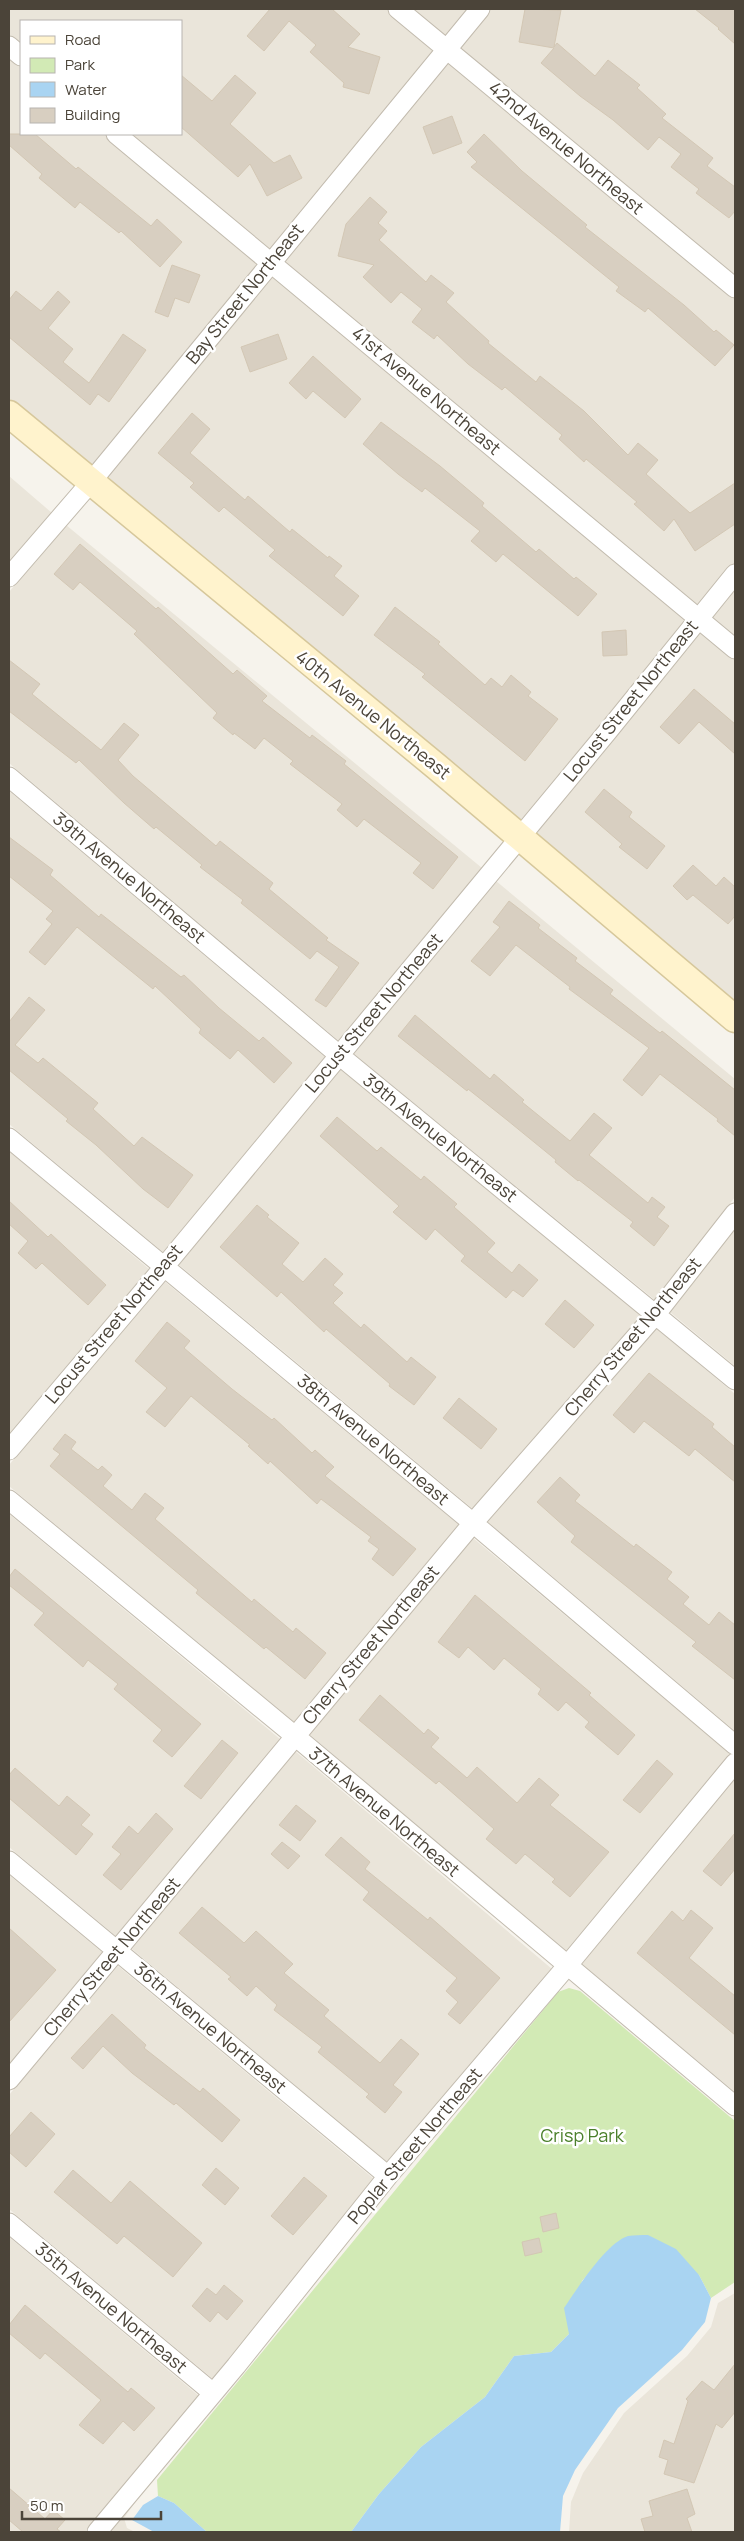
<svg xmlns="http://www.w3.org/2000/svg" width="744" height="2541" font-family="Manrope,sans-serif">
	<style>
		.residential { fill: #eae5da; fill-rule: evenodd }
		.green { fill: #d2eab5 }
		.water { fill: #a9d4f2 }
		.building { fill: #d8cfc1; stroke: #d3c7b4 }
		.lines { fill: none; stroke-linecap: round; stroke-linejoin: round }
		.street-casing { stroke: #c2bbae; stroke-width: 21 }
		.secondary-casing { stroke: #d6c79b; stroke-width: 29 }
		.street { stroke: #fff; stroke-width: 19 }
		.secondary { stroke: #fff3cd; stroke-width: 26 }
		.labels { text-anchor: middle; stroke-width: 5; stroke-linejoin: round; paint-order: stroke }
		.street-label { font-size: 18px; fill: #4b4439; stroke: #fff }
		.park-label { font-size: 18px; fill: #4a7f2a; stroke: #fff }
	</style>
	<rect width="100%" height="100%" fill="#f6f3ec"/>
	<path class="residential" d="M9,9H735V1019L9,414ZM21,21H181V134H21Z
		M9,476L52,513L9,563Z
		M66,525L482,868L339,1041L9,763V592Z
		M9,791L325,1057L163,1252L9,1124Z
		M496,881L735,1079V1197L655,1300L353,1053Z
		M340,1069L642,1316L473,1509L178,1264Z
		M9,1151L149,1269L9,1435Z
		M735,1228V1366L670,1312Z
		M164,1281L459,1525L294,1722L9,1486V1465Z
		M656,1328L735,1394V1731L487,1521Z
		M9,1514L280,1739L117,1937L9,1847Z
		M473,1538L730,1754L566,1952L309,1734Z
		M295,1751L552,1969L387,2162L132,1949Z
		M735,1777V2092L581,1964Z
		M9,1875L103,1953L9,2065Z
		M118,1966L374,2179L213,2379L9,2209V2095Z
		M9,2237L199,2396L85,2532H9Z
		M735,2293V2532H569L571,2502L583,2473L624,2413L687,2356L711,2327L718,2303Z
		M136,2501L124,2518L127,2528L135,2532H110Z"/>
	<path class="green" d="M569,1988L580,1991L735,2121V2282L711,2298L699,2275L627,2237L606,2253L582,2281L569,2334L551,2352L514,2356L485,2397L421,2447L379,2494L351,2532H207L174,2503L158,2496L157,2480L558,1992Z"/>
	<path class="water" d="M648,2235L676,2249L699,2275L711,2298L705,2322L682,2350L618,2408L575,2470L563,2496L560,2532H351L379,2494L421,2447L485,2397L514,2356L551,2352L569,2334L564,2308C577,2289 606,2243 628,2236C634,2235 642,2235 648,2235Z
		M158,2496L174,2503L207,2532H154L132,2520L143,2505Z"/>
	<path class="building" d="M270,9H332L360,34L348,47L380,57L369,94L343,87L344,83L310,52L316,45L289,21L264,51L247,36Z
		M525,9L561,10L554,47L557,43L595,76L608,60L640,85L637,88L666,114L662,118L713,158L707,166L735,187V211L729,218L696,193L699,189L671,167L681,154L659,137L648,150L613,120L580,96L541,63L554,48L519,42Z
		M695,9H735V44L718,29L719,28Z
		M181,75L212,101L235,75L256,93L230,124L274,163L290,155L302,178L267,196L250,164L238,177L181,127Z
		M452,116L462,143L433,154L423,127Z
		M9,134H35L76,169L78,167L151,226L157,219L182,242L160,267L121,231L119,233L80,202L75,208L39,178L42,174L9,145Z
		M484,134L522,171L587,225L585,227L684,305L714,332L716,330L734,345L715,366L648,308L645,312L616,291L619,287L471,167L477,162L467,152Z
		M370,197L387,212L378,223L387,231L379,240L426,282L431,275L454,293L446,302L489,341L488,343L536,382L540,376L584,411L628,455L638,443L658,460L646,474L690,513L735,483V524L695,551L674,519L664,531L634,504L637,502L586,459L584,462L559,439L562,435L505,387L502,390L468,364L437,335L434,339L412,322L422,309L401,292L391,303L363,277L374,265L338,256L346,224Z
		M172,265L200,275L189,303L175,298L168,317L155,312Z
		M16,291L41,311L58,291L70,302L48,328L73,349L63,362L89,383L123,334L146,350L109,402L98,394L90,405L9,337V300Z
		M278,334L287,359L250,372L241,347Z
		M313,356L361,399L345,418L313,391L306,399L289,383Z
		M192,413L210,429L190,453L245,500L248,496L290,532L292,529L328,558L329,556L342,566L334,576L359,596L343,616L269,556L275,550L224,507L219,512L190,487L194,483L158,453Z
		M381,422L440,466L484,503L482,506L536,552L539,549L574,579L576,577L597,594L578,616L503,554L496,562L471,541L480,531L425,488L422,492L398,474L363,444Z
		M80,544L156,609L158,607L233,674L237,670L267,696L262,701L310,738L312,735L346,761L344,764L458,857L433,889L413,873L421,863L364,819L357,827L337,810L342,804L290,764L293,761L264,738L255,749L234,733L233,735L213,718L217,713L134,634L137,631L80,582L73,590L54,574Z
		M395,607L440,642L438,644L485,685L491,678L502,687L511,675L531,692L528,696L558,719L525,761L422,677L425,674L374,635Z
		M626,630L627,655L603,656L602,632Z
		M9,660L40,684L32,694L101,750L124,723L139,735L118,760L133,776L216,846L220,841L273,883L269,889L328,938L326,940L359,963L326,1007L315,1000L339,967L317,951L310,959L241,903L243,900L200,867L202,865L156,827L154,829L124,803L79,760L76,763L9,711Z
		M694,689L735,724V754L699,722L679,744L660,727Z
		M604,789L632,812L629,817L665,846L647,869L619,847L622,844L585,812Z
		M9,837L53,870L50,875L99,917L101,914L181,977L184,975L219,1008L259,1041L263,1037L292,1063L274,1083L238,1050L230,1059L199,1033L201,1029L155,986L153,989L77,927L45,965L29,952L52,924L46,919L53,911L9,876Z
		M693,865L716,886L724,877L735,887V916L728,924L693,895L687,900L673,886Z
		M509,901L540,925L538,928L577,958L575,961L613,990L610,994L660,1033L662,1031L735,1090V1136L717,1121L718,1119L660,1074L642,1096L623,1080L649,1048L569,989L570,987L516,945L490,976L471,961L500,927L493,922Z
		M29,997L45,1010L15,1045L38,1063L43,1058L98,1103L93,1109L134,1146L142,1137L193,1175L168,1208L143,1189L96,1145L66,1121L68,1119L9,1070V1022Z
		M415,1015L490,1079L494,1074L524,1100L522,1102L570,1141L594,1113L612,1128L589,1155L648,1203L652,1197L665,1207L657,1217L669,1226L654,1246L630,1226L633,1222L579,1180L578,1181L555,1162L556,1160L507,1120L468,1089L467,1091L398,1036Z
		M337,1117L377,1151L381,1147L421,1180L424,1176L457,1204L454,1207L495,1243L487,1252L512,1273L519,1264L538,1280L523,1297L513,1290L506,1298L461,1261L465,1256L435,1229L426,1240L393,1212L399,1206L320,1136Z
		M9,1201L48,1237L51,1234L106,1285L88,1305L42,1263L36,1269L18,1253L28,1241L9,1224Z
		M257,1205L269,1215L267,1217L299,1243L282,1264L303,1282L325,1258L343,1274L333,1285L343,1293L333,1303L361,1328L364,1324L407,1362L411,1357L436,1377L414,1405L389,1386L390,1384L326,1329L324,1332L281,1292L277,1297L220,1247Z
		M565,1300L594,1325L574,1348L545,1324Z
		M167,1322L190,1341L184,1348L232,1389L272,1420L274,1418L312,1453L315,1450L334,1467L325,1476L416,1549L393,1576L372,1559L379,1549L368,1541L371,1537L321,1499L317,1504L270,1461L268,1464L248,1446L250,1445L191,1396L165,1427L146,1412L167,1388L135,1361Z
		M649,1373L714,1424L712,1427L735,1447V1482L695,1449L689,1456L644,1421L634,1433L613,1415Z
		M459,1398L497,1429L481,1449L443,1418Z
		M65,1434L76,1442L71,1449L98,1470L102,1466L112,1475L103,1486L132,1510L145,1493L164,1508L155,1519L252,1602L254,1599L293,1632L296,1628L326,1653L305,1679L266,1647L264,1649L225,1617L196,1593L198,1590L50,1466L60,1454L53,1449Z
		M560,1477L580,1495L575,1501L634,1547L636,1544L672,1572L667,1579L689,1597L683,1604L709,1625L719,1612L735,1625V1680L692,1646L696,1642L571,1542L575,1536L537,1502Z
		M15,1569L201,1724L172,1757L153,1741L162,1730L114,1689L118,1684L88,1660L83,1667L34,1625L44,1613L9,1585V1577Z
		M475,1595L591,1693L589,1695L635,1735L618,1755L585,1727L589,1722L566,1702L558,1711L538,1694L541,1689L504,1658L494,1670L468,1647L459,1658L438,1642Z
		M380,1695L424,1734L428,1729L439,1738L431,1747L467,1778L477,1767L517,1803L539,1778L559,1795L550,1805L609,1852L570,1897L552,1882L555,1879L525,1854L516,1864L486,1839L494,1829L439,1781L436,1784L359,1720Z
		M222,1740L238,1753L201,1799L184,1786Z
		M657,1760L673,1774L640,1813L623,1800Z
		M15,1768L59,1806L67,1796L90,1815L81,1825L93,1834L76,1855L9,1798V1775Z
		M296,1805L316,1821L300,1841L279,1825Z
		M156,1813L173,1829L121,1890L103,1875L121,1854L112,1847L129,1826L138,1834Z
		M735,1833V1869L721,1886L703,1871Z
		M341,1837L370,1862L365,1869L428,1920L430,1917L500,1978L460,2024L448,2014L458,2002L446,1991L457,1978L363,1900L369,1892L325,1855Z
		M282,1842L300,1856L288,1869L271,1854Z
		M202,1907L244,1943L256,1931L293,1964L284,1973L329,2010L324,2016L380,2063L401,2039L419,2054L393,2085L402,2092L385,2113L366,2097L369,2094L318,2052L322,2047L274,2010L277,2005L256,1986L247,1996L228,1979L231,1977L179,1933Z
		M691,1910L713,1928L689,1958L735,1996V2035L637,1953L672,1911L683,1921Z
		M9,1928L56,1970L9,2022Z
		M112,2014L146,2045L144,2048L200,2092L203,2088L240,2120L222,2142L176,2103L174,2105L132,2073L103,2046L83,2069L71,2058Z
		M31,2112L55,2134L26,2167L9,2152V2137Z
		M216,2168L239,2188L225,2205L202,2185Z
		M73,2170L111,2203L130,2181L202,2243L173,2277L124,2236L117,2244L54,2192Z
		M304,2177L327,2196L293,2235L271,2216Z
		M556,2213L559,2228L543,2232L540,2217Z
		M539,2238L542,2252L525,2256L522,2242Z
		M224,2285L243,2301L227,2320L218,2312L210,2322L192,2306L207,2288L216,2295Z
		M25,2305L128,2392L131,2388L155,2408L134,2431L123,2421L103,2444L79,2425L101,2400L45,2353L40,2359L9,2333V2325Z
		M735,2364V2412L722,2428L716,2424L694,2483L664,2474L668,2460L659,2457L664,2440L674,2444L688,2401L686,2399L702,2381L714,2390Z
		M9,2488L45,2519L53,2510L65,2520L57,2529L61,2532H23L9,2520Z
		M687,2489L695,2514L687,2518L692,2532H645L641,2519L653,2516L649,2501Z"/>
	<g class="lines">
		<g class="street-casing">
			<path id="street" d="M398,9L735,288
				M9,46L21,56
				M116,134L735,649
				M9,577L91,482L480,9
				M9,777L339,1055L735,1380
				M9,1138L473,1523L735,1745
				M9,1450L164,1267L608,731L735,574
				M9,1500L295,1736L735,2106
				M9,1861L388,2176
				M9,2080L473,1523L656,1314L735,1213
				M9,2223L213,2393
				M97,2532L236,2366L388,2176L567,1966L735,1763"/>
		</g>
		<g class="secondary-casing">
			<path id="secondary" d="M9,414L437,767L735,1019"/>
		</g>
		<use href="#street" class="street"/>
		<use href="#secondary" class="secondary"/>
	</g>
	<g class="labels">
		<g class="street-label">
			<text transform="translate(566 148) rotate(40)" y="6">42nd Avenue Northeast</text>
			<text transform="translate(245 294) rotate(-51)" y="6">Bay Street Northeast</text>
			<text transform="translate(426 391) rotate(40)" y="6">41st Avenue Northeast</text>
			<text transform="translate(631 701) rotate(-51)" y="6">Locust Street Northeast</text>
			<text transform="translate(373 715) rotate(39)" y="6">40th Avenue Northeast</text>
			<text transform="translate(129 878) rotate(40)" y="6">39th Avenue Northeast</text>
			<text transform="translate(374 1013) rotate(-50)" y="6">Locust Street Northeast</text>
			<text transform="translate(440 1138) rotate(39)" y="6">39th Avenue Northeast</text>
			<text transform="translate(114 1324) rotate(-50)" y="6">Locust Street Northeast</text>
			<text transform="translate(633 1337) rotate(-50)" y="6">Cherry Street Northeast</text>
			<text transform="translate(373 1440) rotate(40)" y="6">38th Avenue Northeast</text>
			<text transform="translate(371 1645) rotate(-50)" y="6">Cherry Street Northeast</text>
			<text transform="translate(384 1812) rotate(40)" y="6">37th Avenue Northeast</text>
			<text transform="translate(112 1957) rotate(-50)" y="6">Cherry Street Northeast</text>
			<text transform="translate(210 2028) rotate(40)" y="6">36th Avenue Northeast</text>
			<text transform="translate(415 2146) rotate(-50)" y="6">Poplar Street Northeast</text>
			<text transform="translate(111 2308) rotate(40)" y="6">35th Avenue Northeast</text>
		</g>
		<g class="park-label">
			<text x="582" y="2142">Crisp Park</text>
		</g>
	</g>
	<rect width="744" height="2541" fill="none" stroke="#4b4439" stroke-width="20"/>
	<rect x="20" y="20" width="162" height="115" fill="#ffffff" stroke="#b7b4b0"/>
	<rect x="30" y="36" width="25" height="8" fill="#fff3cd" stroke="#b7b4b0"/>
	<text x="65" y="45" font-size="15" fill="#4b4439">Road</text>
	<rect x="30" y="58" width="25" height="15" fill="#d2eab5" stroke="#b7b4b0"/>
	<text x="65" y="70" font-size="15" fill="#4b4439">Park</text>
	<rect x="30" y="82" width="25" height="15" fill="#a9d4f2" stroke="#b7b4b0"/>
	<text x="65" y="95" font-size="15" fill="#4b4439">Water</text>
	<rect x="30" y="108" width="25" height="15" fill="#d8cfc1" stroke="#b7b4b0"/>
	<text x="65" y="120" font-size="15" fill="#4b4439">Building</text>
	<path d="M22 2511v8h139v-8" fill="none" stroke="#4b4439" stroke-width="2.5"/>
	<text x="30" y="2511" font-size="15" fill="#4b4439" stroke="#ffffff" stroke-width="4" paint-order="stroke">50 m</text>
</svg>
